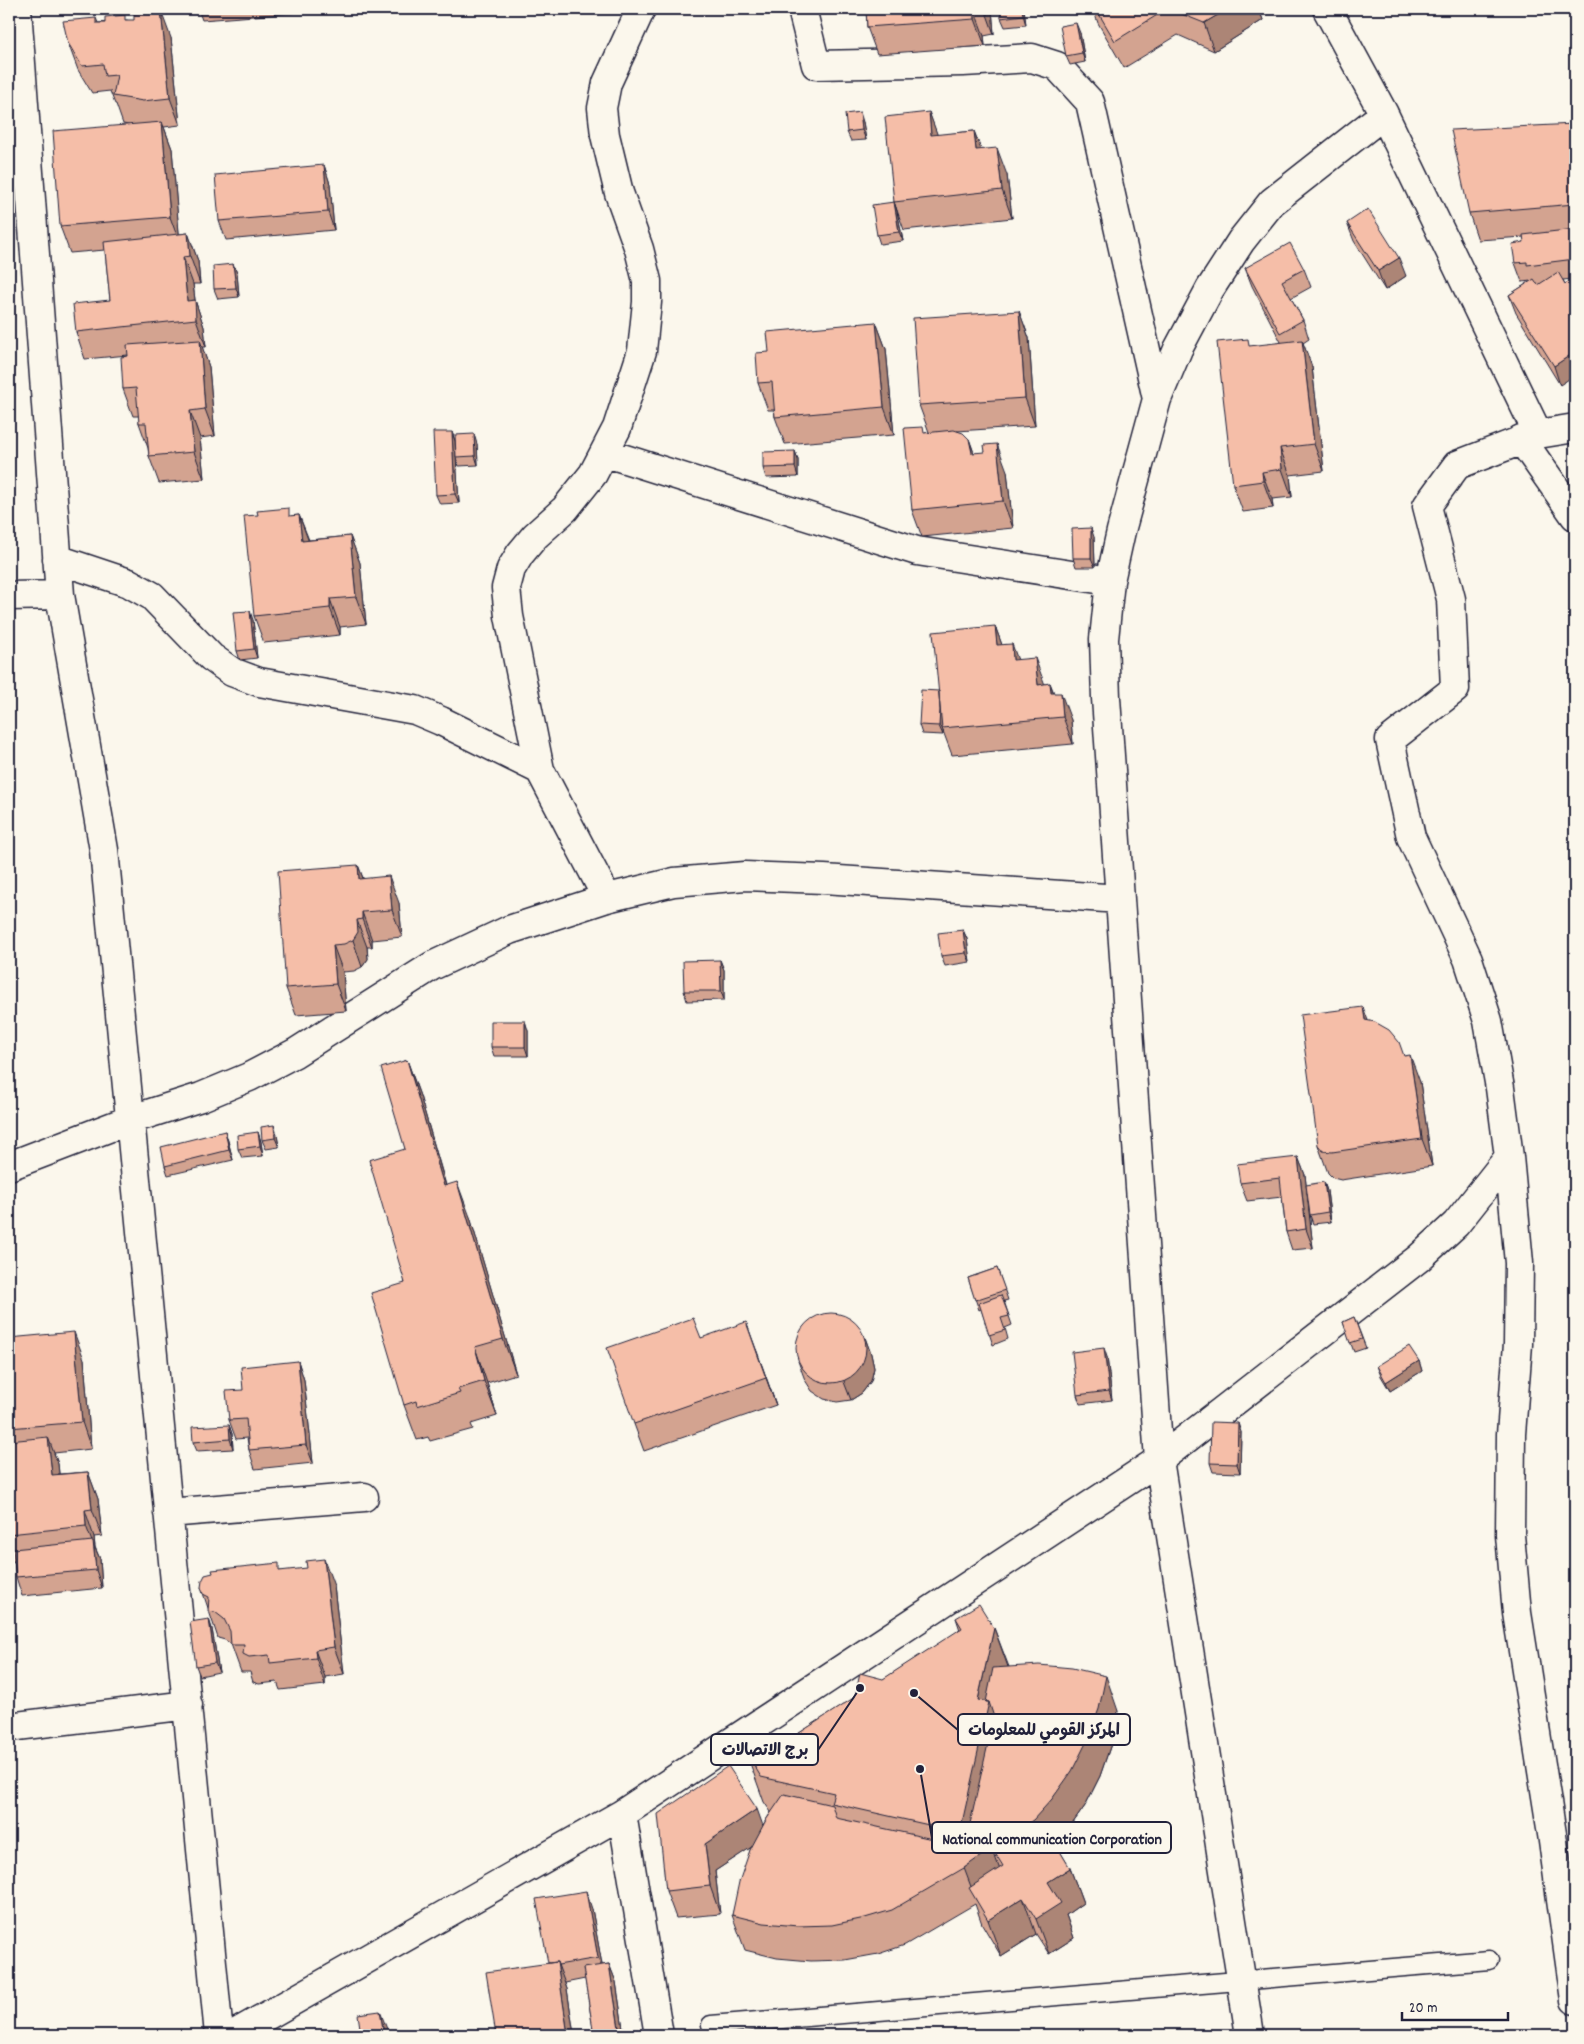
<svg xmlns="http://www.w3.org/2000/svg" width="1584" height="2044" font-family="Dekko,'Playpen Sans Arabic',sans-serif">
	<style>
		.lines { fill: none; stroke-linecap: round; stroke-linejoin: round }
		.lane-casing { stroke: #22223b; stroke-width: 21 }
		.street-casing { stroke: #22223b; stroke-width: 31 }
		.lane { stroke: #fbf7ec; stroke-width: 18 }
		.street { stroke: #fbf7ec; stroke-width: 28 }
		.wall { fill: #d3a390; stroke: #22223b; fill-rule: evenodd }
		.shaded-wall { fill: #ac8576; stroke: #22223b }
		.building { fill: #f5bea8; stroke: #22223b }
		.leader { fill: none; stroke: #22223b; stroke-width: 2 }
		.callout-dot { fill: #22223b; stroke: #fbf7ec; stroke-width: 2 }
		.callout { fill: #fbf7ec; stroke: #22223b; stroke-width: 2 }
		.callout-label { font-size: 16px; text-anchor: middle; font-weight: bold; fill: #22223b }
	</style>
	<rect width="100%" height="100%" fill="#fbf7ec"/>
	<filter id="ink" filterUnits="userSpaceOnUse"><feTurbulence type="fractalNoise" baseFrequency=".02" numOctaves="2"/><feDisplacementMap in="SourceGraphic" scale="10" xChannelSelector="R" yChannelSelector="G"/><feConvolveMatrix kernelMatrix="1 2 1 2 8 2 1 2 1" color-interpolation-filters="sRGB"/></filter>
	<g filter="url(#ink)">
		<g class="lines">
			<g class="lane-casing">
				<path id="lane" d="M711,2025L1489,1960"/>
			</g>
			<g class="street-casing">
				<path id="street" d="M17,9L60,595L104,850L219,2035
					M802,9L816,65L963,62L1032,58L1057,66L1090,102L1157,399
					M1327,9L1384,114L1538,434L1457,465L1427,506L1451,599L1455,689L1390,740L1411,837L1468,959L1488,1021L1500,1088L1509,1157L1519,1263L1518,1344L1511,1434L1510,1535L1517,1613L1552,1834L1575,2000
					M1538,434L1575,428
					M1521,439L1575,516
					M606,453L917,551L1110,581
					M57,559L129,583L152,596L211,657L232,672L259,682L415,710L441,721L540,770
					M9,596L60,595
					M607,898L540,770L509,616L506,588L511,569L520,554L535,536L565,509L593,474L617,428L642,351L647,302V281L639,249L619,193L605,135L602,108L607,83L641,9
					M9,1166L129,1120L201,1097L249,1077L295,1053L432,966L509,930L607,898L674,882L745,876L824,879L1120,899
					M168,1513L364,1497
					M9,1727L188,1705
					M622,1814L659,2035
					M233,2035L622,1814L1159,1460L1419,1258L1456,1224L1509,1157
					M1250,2035L1159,1460L1106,698L1104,639L1110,581L1121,531L1157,399L1178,349L1210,289L1241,241L1272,202L1384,114"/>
			</g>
			<use href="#lane" class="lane"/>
			<use href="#street" class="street"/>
		</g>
		<path class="wall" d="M198,9H293V13L202,20Z
			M866,9H992L994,34L984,36L985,46L877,54L867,27Z
			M1024,9L1026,25L1005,27L1001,18Z
			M1093,9H1259L1263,20L1214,51L1178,35L1124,68L1098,23Z
			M96,18L98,23L127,20L171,38L180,125L164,127L172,149L179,234L188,233L198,261L200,284H193L195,300L204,327L206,347H202L209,367L215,436L200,438L204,479L159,483L149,456L148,448L139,423V416H133L123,389L128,355L85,359L76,332L110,300L105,250L70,253L60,226L129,125L123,124L116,104H115L110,91L92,93L78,70L68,43Z
			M1080,33L1085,62L1070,65L1066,56Z
			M929,112L937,135L974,131L981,150L1007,175L1012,218L904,230L894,202Z
			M863,122L866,140L851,141L847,132Z
			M1575,124V279L1560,385L1516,313L1509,295L1531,281L1522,282L1515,263L1524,242V237L1478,240L1469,213ZM1573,279L1565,284L1563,280Z
			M324,165L330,184L334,230L226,240L219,221Z
			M894,202L897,211L903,241L880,244L877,235Z
			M1347,223L1406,276L1385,290L1354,241Z
			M233,264L237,273L239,297L218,299L214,289Z
			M1245,268L1304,269L1311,287L1291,298L1303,320L1309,339L1303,343L1312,367L1324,471L1290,475L1292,497L1272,499L1273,508L1243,512L1233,485L1281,342L1252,286Z
			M1019,311L1029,338L1035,426L957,431L969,439L974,453L1007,471L1013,528L922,537L912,510L925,433L929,432L919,405Z
			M876,322L886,349L894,435L785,444L775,417L774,410H768L758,383L769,352Z
			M452,432L455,441L477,444L478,465L459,466L456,458L459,503L440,504L436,495Z
			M795,451L798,460V477L766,478L763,468Z
			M299,515L309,540L350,536L360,563L366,624L340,627V635L264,643L254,616L291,516Z
			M1094,537L1095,567H1076L1073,558Z
			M253,620L257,658L240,660L237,651Z
			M995,626L1002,645L1018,660L1044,684L1050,683L1054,693L1071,720L1073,744L952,755L943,731V735L922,734L919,725L939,691Z
			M358,865L363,878L399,903L402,937L372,940V947H367L368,959L362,967L354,971L343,972L346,1011L296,1015L286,988Z
			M963,930L967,939L970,962L945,966L941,956Z
			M720,960L724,970V1000L687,1001L684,991Z
			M525,1021L528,1031V1056H494L491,1047Z
			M1369,1021L1404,1056L1420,1082L1432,1166L1341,1180L1333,1178L1328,1173L1318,1145Z
			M407,1060L420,1096L446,1185L470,1217L516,1374L487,1383L497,1416L471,1424L473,1429L430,1441L428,1437L417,1440L404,1405L405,1149Z
			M225,1131L228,1141L233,1160L168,1175L165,1166Z
			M258,1132L261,1142L263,1156L242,1158L238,1149Z
			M277,1135L279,1147L266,1149L262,1140Z
			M1298,1157L1305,1175L1313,1248L1292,1250L1286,1232L1282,1197L1247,1201L1240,1183Z
			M1324,1182L1327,1191L1331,1222L1313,1224L1310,1215Z
			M997,1268L1008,1300L1004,1301L1012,1325L1005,1328L1008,1339L993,1345L981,1309L979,1310L968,1278Z
			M1354,1317L1366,1348L1354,1352L1343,1322Z
			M864,1335L871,1354L874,1368L871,1381L862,1393L851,1400L837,1402L824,1399L812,1391L805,1380L798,1361Z
			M9,1338L84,1359L91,1449L54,1453L58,1464L59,1474L88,1472L98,1499L102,1536L94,1537L95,1547L100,1559L102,1588L22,1596L16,1577L14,1561L9,1562Z
			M701,1338L756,1349L776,1405L644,1451L634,1424Z
			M1107,1357L1112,1400L1080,1404L1077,1395Z
			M298,1361L304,1380L313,1463L255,1469L249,1450L247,1438L236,1439L229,1420L243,1390Z
			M1419,1361L1422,1371L1390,1391L1381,1376L1377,1366Z
			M229,1425L232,1434L233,1449L197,1451L193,1442Z
			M1241,1432L1240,1473L1213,1472L1210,1463Z
			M281,1571L334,1586L344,1674L325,1677V1685L280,1690L277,1682L259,1684L253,1682L250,1672H241L231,1644L225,1640L218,1638L201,1587Z
			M956,1618L994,1628L1009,1667L1118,1711L1111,1744L1100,1776L1085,1806L1065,1834L1056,1845L1070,1868L1083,1903L1066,1915L1074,1938L1049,1954L1036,1934L1001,1956L982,1924L975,1904L905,1945L878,1954L845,1960L811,1961L777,1958L745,1950L732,1915L751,1847L715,1871L720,1914L676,1918L666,1891L763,1825L771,1812L764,1802L746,1752L776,1748L960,1630Z
			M209,1619L212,1629L219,1672L200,1676L196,1666Z
			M592,1909L602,1965L609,1964L616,1982L624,2035H594L585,1979L565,1983L567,1989L574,2035H496L548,1963Z"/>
		<path class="shaded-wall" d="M974,9L984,36L985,46L975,19Z
			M985,9H992L994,34Z
			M1022,9H1024L1026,25L1023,15Z
			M1228,9H1259L1263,20L1214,51L1204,23Z
			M161,11L171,38L180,125L170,98Z
			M1076,23L1080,33L1085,62L1082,53Z
			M860,112L863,122L866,140L862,130Z
			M929,112L939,139L931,135Z
			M162,122L172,149L180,244L170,217Z
			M974,131L984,158L976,150Z
			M997,148L1007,175L1012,218L1002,190Z
			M324,165L330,184L334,230L328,212Z
			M894,202L897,211L903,241L899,232Z
			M188,233L198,261L200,284L190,256Z
			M183,257L193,284L195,300L204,327L206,347L196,319L187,301Z
			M1399,258L1406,276L1385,290L1378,271Z
			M233,264L237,273L239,297L236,288Z
			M1019,311L1029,338L1035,426L1025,398Z
			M876,322L886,349L894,435L884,407Z
			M200,340L209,367L215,436L205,409Z
			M1302,340L1312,367L1324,471L1314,444Z
			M1575,352V375L1560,385L1554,366Z
			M190,411L200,438L204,479L194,452Z
			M452,432L455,441L459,503L455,494Z
			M474,434L477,444L478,465L475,456Z
			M969,439L979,467L972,453Z
			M997,444L1007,471L1013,528L1003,501Z
			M1280,448L1290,475L1292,497L1282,469Z
			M795,451L798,460V477L795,467Z
			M1262,472L1272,499L1273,508L1263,481Z
			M299,515L309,542L302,541Z
			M1091,528L1094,537L1095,567L1091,558Z
			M350,536L360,563L366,624L356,597Z
			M330,599L340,627V635L330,608Z
			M250,611L253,620L257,658L254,649Z
			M995,626L1005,653L997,645Z
			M1012,644L1022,671L1013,660Z
			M1035,658L1045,685H1038Z
			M1050,683L1060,711L1051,693Z
			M941,691L942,728L943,731V735L939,726Z
			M1061,693L1071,720L1073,744L1063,717Z
			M358,865L368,892L359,879Z
			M389,876L399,903L402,937L392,910Z
			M362,912L372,940V947L362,919Z
			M357,920L367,947L368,959L362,967L353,940Z
			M963,930L967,939L970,962L966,953Z
			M333,945L343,972L346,1011L336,984Z
			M720,960L724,970V1000L721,991Z
			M1363,1007L1373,1034L1365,1020Z
			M525,1021L528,1031V1056L525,1047Z
			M1410,1055L1420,1082L1432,1166L1422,1139Z
			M407,1060L420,1096L456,1221L444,1186Z
			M274,1125L277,1135L279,1147L275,1138Z
			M225,1131L228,1141L233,1160L229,1150Z
			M258,1132L261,1142L263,1156L260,1146Z
			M1298,1157L1305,1175L1313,1248L1306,1229Z
			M457,1182L470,1217L516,1374L503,1339Z
			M1324,1182L1327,1191L1331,1222L1328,1212Z
			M746,1322L756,1349L776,1405L766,1378Z
			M74,1332L84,1359L91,1449L82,1422Z
			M864,1335L871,1354L874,1368L871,1381L862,1393L851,1400L844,1382Z
			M475,1347L487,1383L497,1416L484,1381Z
			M1104,1348L1107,1357L1112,1400L1109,1391Z
			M298,1361L304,1380L313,1463L306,1445Z
			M1419,1361L1422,1371L1390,1391L1386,1382Z
			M1238,1423L1241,1432L1240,1473L1237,1464Z
			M229,1425L232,1434L233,1449L230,1439Z
			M48,1437L58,1464L62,1502L52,1475Z
			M88,1472L98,1499L102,1536L92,1509Z
			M85,1510L94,1537L95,1548L100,1559L102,1588L96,1570L94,1547L86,1526Z
			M324,1559L334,1586L344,1674L334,1647Z
			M209,1619L212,1629L219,1672L215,1663Z
			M994,1628L1012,1678L992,1848L1005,1884L976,1900L964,1868L971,1863L960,1832L978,1700Z
			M315,1650L325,1677V1685L316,1658Z
			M1106,1676L1118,1711L1111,1744L1100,1776L1085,1806L1065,1834L1046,1855L1029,1867L1016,1831Z
			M757,1809L767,1837L715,1871L720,1914L710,1886L705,1844Z
			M1070,1868L1083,1903L1066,1915L1074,1938L1049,1954L1036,1919L1048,1882Z
			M586,1891L592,1909L604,1976L598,1958Z
			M1023,1898L1036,1934L1001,1956L988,1920Z
			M557,1962L567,1989L574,2035H568Z
			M609,1964L616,1982L624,2035H620Z
			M380,2011L387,2029L388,2035H384Z"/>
		<path class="building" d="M866,9H974L975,19L867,27Z
			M1000,9H1022L1023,15L1001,18Z
			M1096,9H1167L1115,41Z
			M1169,9H1228L1204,23Z
			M161,11L170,98L143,101L113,96L117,75L105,76L103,64L82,66L68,43L63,21L96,18V23H105V17L125,15V20H134V14Z
			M1076,23L1082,53L1066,56L1060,26Z
			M860,112L862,130L847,132L845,114Z
			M929,112L931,135L974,131L976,150L997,148L1002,190L894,202L885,117Z
			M162,122L170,217L60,226L53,131Z
			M1575,124V204L1469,213L1451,130Z
			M324,165L328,212L219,221L215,175Z
			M894,202L899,232L877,235L872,205Z
			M1368,209L1399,258L1378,271L1347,223Z
			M1575,229V259L1527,265V262L1515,263L1512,244L1524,242L1523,235Z
			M188,233L190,256L183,257L187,301L195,300L196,319L76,332L73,304L110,300L104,242Z
			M1290,243L1304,269L1282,281L1303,320L1280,333L1245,268Z
			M233,264L236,288L214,289L213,266Z
			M1558,272L1565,284L1574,278L1575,280V352L1554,366L1509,295L1534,279L1538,285Z
			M1019,311L1025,398L919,405L913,318Z
			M876,322L884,407L775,417L772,382L758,383L756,353L769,352L767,332Z
			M1248,339L1249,346L1302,340L1314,444L1280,448L1282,469L1262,472L1263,481L1233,485L1217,342Z
			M200,340L205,409L190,411L194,452L149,456L146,423H139L136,388L123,389L121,357L128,356L127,345Z
			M923,427L924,433L954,430L963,433L969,439L972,453L985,452L984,445L997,444L1003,501L912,510L904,428Z
			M433,432H452L455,494L436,495Z
			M474,434L475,456L456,457L455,435Z
			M795,451V467L763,468V452Z
			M289,508V516L299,515L302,541L350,536L356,597L330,599V608L254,616L244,516L258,515L257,511Z
			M1091,528V558H1073L1072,529Z
			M250,611L254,649L237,651L233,612Z
			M995,626L997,645L1012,644L1013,660L1035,658L1038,685L1050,683L1051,693H1061L1063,717L942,728L933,632Z
			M921,690L939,691L940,710L939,726L919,725Z
			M358,865L359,879L389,876L392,910L362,912V919L357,920L358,932L353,940L344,944L333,945L336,984L286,988L278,871Z
			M963,930L966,953L941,956L938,933Z
			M720,960L721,991H684L683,961Z
			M1363,1007L1365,1020L1375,1022L1389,1030L1399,1042L1404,1056L1410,1055L1422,1139L1332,1152L1323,1151L1318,1145L1300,1015Z
			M491,1021H525V1047H491Z
			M407,1060L444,1186L457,1182L503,1339L475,1347L484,1381L458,1389L460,1393L417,1406L416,1401L404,1405L371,1293L405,1283L369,1160L405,1149L381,1068Z
			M274,1125L275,1138L262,1140L261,1127Z
			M225,1131L229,1150L165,1166L161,1147Z
			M258,1132L260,1146L238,1149L237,1135Z
			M1298,1157L1306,1229L1286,1232L1280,1178L1240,1183L1237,1164Z
			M1324,1182L1328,1212L1310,1215L1306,1185Z
			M997,1268L1005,1290L975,1300L968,1278Z
			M1001,1295L1009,1316L1001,1318L1005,1330L989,1335L979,1303Z
			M796 1348a35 35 0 1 1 70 0a35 35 0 1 1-70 0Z
			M1354,1317L1362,1339L1350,1343L1343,1322Z
			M693,1318L701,1338L746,1322L766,1378L634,1424L607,1348Z
			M74,1332L82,1422L9,1428V1338Z
			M1409,1346L1419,1361L1386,1382L1377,1366Z
			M1104,1348L1109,1391L1077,1395L1072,1352Z
			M298,1361L306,1445L249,1450L246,1419L229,1420L226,1391L243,1390L241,1367Z
			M1211,1422L1238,1423L1237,1464L1210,1463Z
			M229,1425L230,1439L193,1442L192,1427Z
			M48,1437L52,1475L88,1472L92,1509L85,1510L86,1526L9,1534V1441Z
			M93,1541L96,1570L16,1577L13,1549Z
			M324,1559L334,1647L315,1650L316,1658L270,1663L269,1655L249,1657L243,1654L244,1645H231L230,1631L224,1619L215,1612L208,1611L209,1597L203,1594L201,1587L202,1581L205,1575L213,1573L212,1570L279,1563V1571L307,1568L306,1561Z
			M979,1604L994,1628L978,1700L989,1702L960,1832L831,1803L834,1793L761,1777L746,1752L769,1737L776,1748L855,1697L860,1673L883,1679L962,1628L956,1618Z
			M209,1619L215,1663L196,1666L190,1622Z
			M1039,1665L1072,1668L1106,1676L1099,1709L1087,1741L1072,1771L1052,1799L1033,1820L1016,1831L1028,1850L1051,1836L1070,1868L1048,1882L1061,1903L1036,1919L1023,1898L988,1920L969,1888L1003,1866L992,1848L964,1868L892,1910L865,1918L832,1925L798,1926L764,1923L732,1915L739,1882L750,1850L766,1820L784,1794L832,1805L836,1818L965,1846L994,1717L989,1702H986L993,1668Z
			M728,1766L757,1809L705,1844L710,1886L666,1891L658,1814Z
			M586,1891L598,1958L558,1965L557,1962L548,1963L536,1899Z
			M557,1962L568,2035H496L486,1972Z
			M609,1964L620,2035H594L583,1968Z
			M380,2011L384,2035H361L358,2014Z"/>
	</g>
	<path class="leader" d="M914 1693L958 1730M860 1688L818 1750M920 1769L932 1838"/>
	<g class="callout-dot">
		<circle cx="914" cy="1693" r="5"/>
		<circle cx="860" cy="1688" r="5"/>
		<circle cx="920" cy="1769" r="5"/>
	</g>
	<g class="callout">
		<rect x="958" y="1714" width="172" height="31" rx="5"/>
		<rect x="711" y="1734" width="107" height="31" rx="5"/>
		<rect x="932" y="1822" width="239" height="31" rx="5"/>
	</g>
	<g class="callout-label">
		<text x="1044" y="1735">المركز القومي للمعلومات</text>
		<text x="765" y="1755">برج الاتصالات</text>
		<text x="1052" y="1844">National communication Corporation</text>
	</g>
	<rect width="1584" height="2044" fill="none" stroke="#fbf7ec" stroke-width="30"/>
	<rect x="15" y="15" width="1554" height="2014" fill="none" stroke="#22223b" stroke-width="2" filter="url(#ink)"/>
	<path d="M1402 2012v8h106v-8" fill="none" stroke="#22223b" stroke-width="2.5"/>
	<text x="1409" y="2012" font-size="15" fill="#22223b" stroke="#fbf7ec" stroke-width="4" paint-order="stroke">20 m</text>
</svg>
